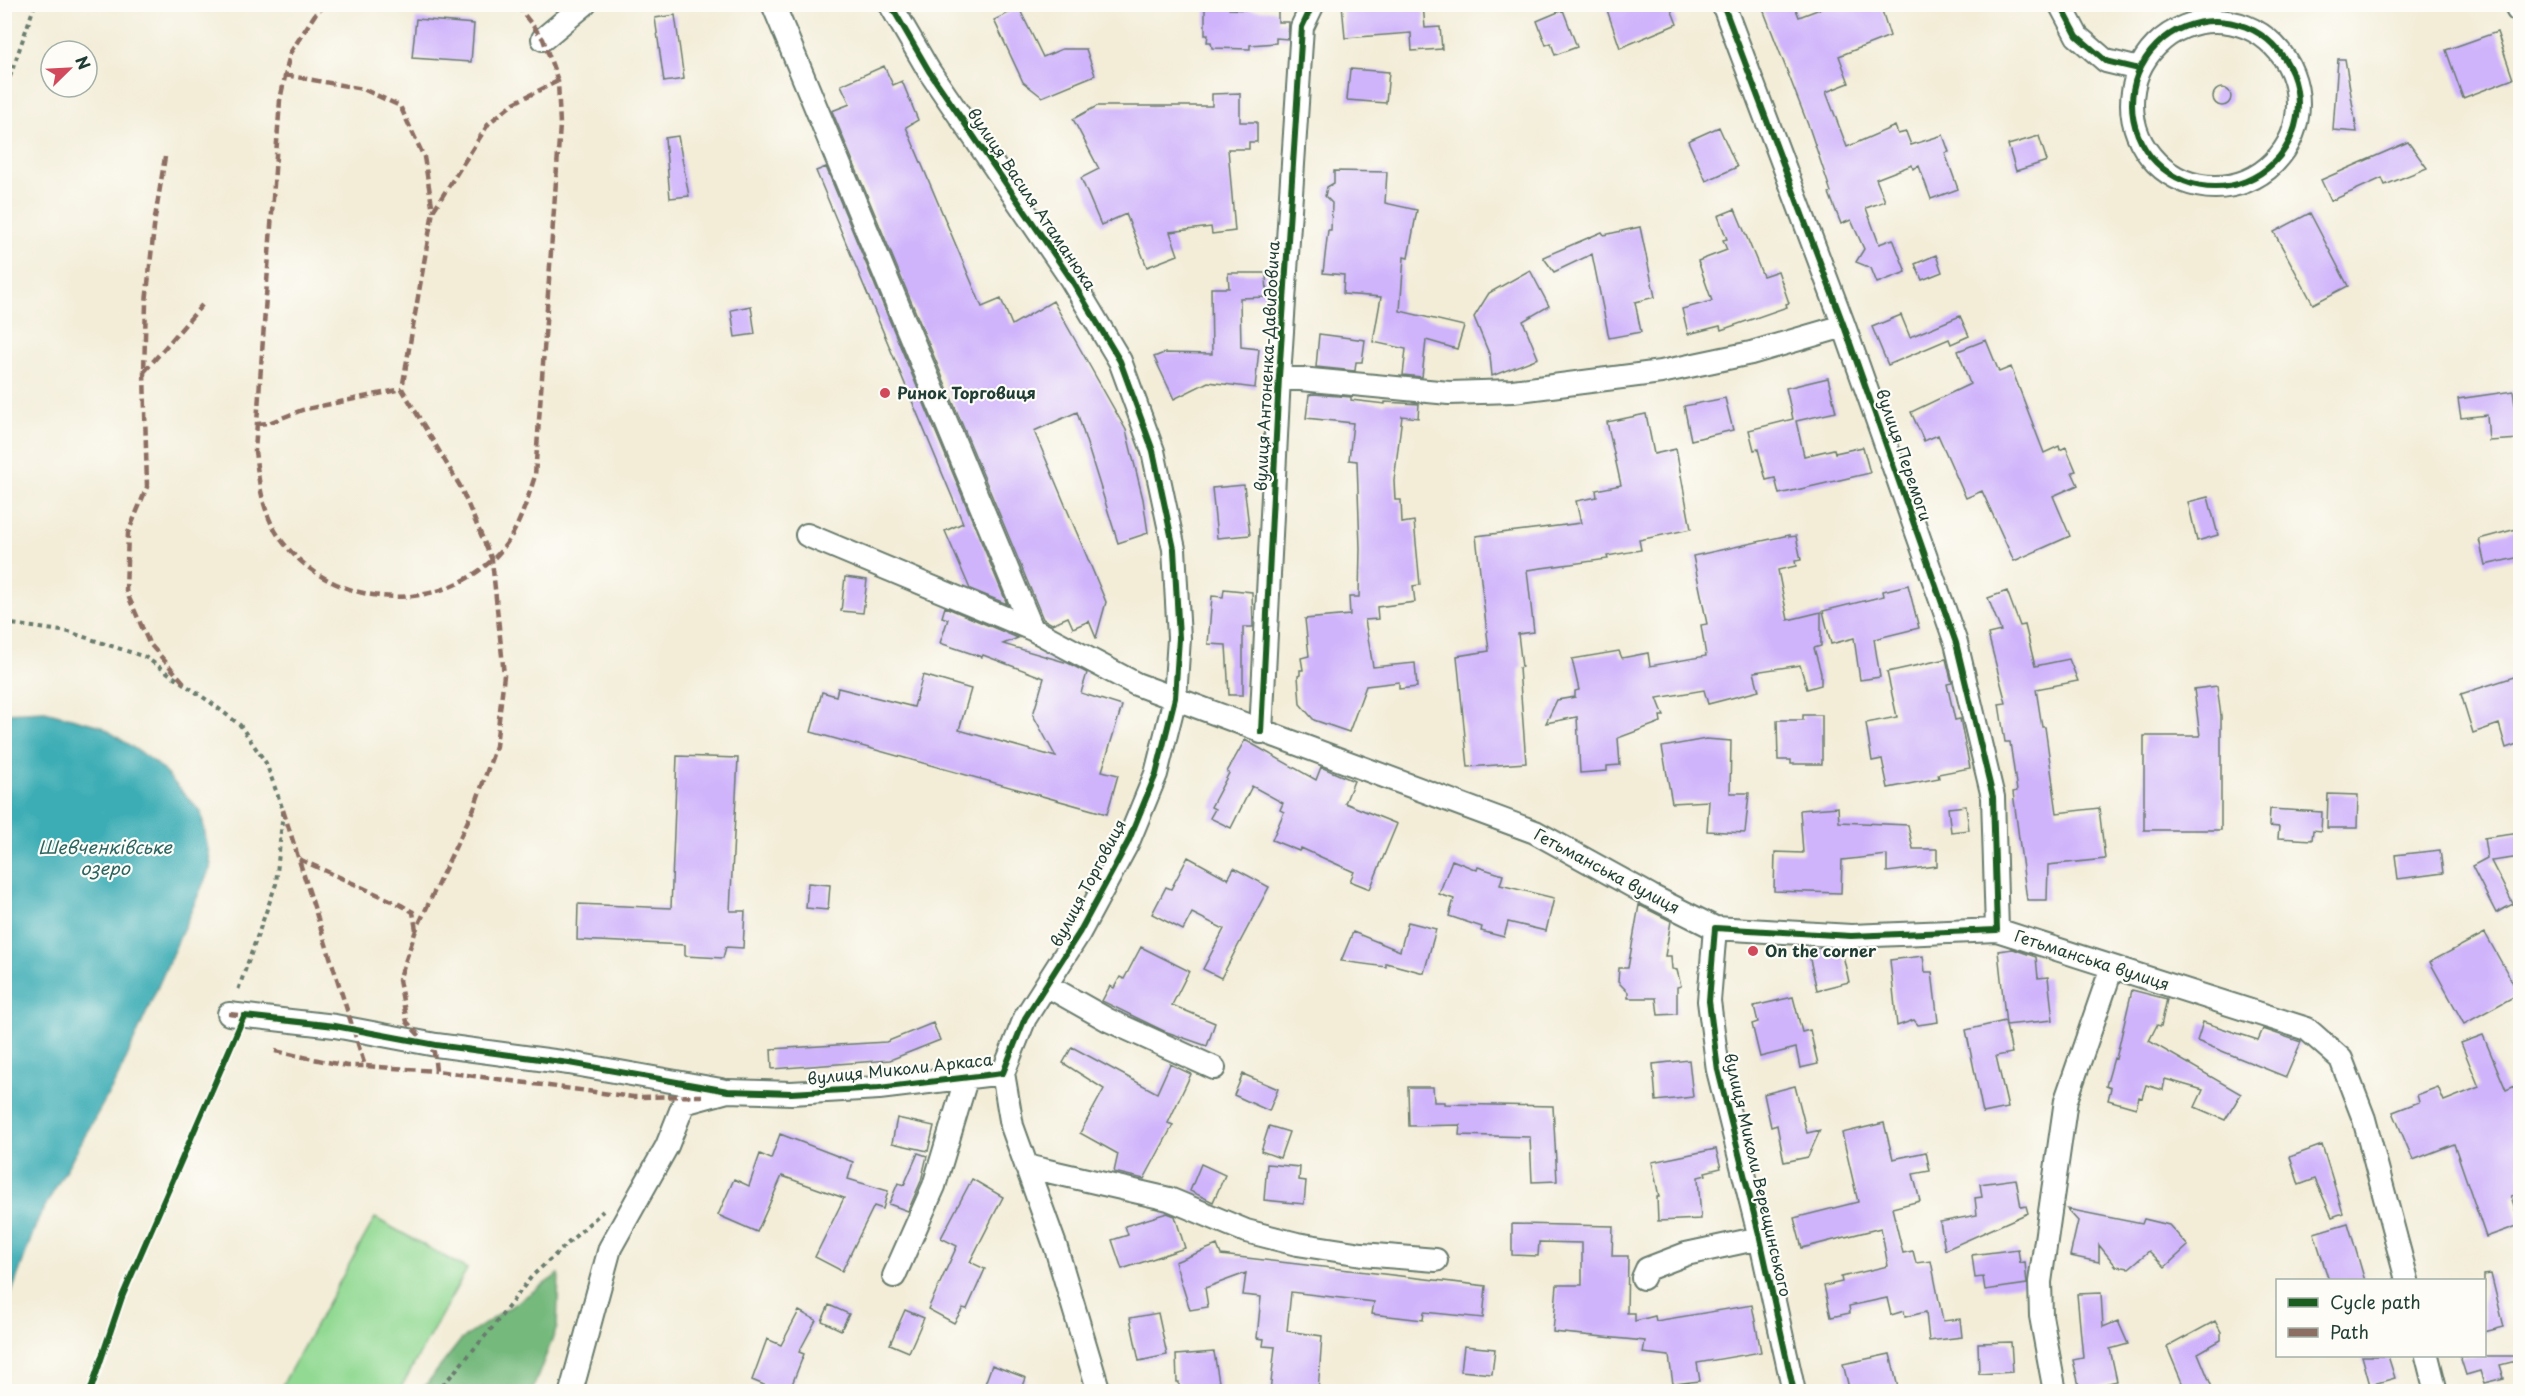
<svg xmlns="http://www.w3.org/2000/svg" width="2525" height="1396" font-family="'Playpen Sans',sans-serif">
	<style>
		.green { fill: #92d993; stroke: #588b64; stroke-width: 1.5 }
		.forest { fill: #75b97d; stroke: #4a7b58; stroke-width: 1.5 }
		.water { fill: #3cadb5; stroke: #2e7574; stroke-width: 1.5 }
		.building { fill: #cfb3fb }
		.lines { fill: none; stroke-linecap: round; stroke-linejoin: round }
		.minor-casing { stroke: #697b6d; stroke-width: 26 }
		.major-casing { stroke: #697b6d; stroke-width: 32 }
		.path { stroke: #697b6d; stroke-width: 4; stroke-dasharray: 4.5 4.5; stroke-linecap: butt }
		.minor { stroke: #fff; stroke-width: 22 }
		.major { stroke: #fff; stroke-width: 28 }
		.quiet { stroke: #8d6e63; stroke-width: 4.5; stroke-dasharray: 9 4.5; stroke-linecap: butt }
		.cycleway-casing { stroke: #fdfcf7; stroke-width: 10 }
		.cycleway { stroke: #1b5e20; stroke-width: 6 }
		.poi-dot { fill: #d1495b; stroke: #fdfcf7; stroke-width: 2 }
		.labels { text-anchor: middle; stroke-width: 4.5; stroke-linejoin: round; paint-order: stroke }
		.street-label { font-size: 16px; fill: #1f3d34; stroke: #fdfcf7 }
		.poi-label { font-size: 16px; font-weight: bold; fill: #1f3d34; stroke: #fdfcf7; text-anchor: start }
		.water-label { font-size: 18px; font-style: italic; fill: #296461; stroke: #fdfcf7 }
	</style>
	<rect width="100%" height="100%" fill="#fdfcf7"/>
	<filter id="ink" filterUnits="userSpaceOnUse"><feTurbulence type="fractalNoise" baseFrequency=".0167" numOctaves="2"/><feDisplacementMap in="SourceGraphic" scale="12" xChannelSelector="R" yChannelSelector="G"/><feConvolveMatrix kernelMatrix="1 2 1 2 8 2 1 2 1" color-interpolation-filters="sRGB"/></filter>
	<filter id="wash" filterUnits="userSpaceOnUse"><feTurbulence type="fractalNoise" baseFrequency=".008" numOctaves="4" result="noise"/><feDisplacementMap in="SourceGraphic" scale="24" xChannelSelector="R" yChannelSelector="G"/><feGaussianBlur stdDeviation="1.35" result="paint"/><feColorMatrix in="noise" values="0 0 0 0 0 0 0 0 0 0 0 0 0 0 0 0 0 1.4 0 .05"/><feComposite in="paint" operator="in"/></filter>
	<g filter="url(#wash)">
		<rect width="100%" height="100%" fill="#f3edd8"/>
		<path class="green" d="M375,1218L467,1269L399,1391H279Z"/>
		<path class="forest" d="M559,1274L557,1327L532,1391H421L461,1340Z"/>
		<path class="water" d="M45,711L101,726L157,764L201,812L211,866L118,1077L38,1219L5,1311V713Z"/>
		<g id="blocks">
			<path class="building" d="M1205,4H1229V9L1278,11V22H1289L1288,39L1276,38V43L1250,45V49L1212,48L1211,42H1207L1208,35H1205Z
				M1342,4H1423L1425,28L1440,27L1442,49L1412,51L1411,33L1345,38Z
				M1605,4H1669L1677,24L1620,48Z
				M1761,4H1794L1799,17L1833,4H1880L1890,36L1839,56L1849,83L1826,92L1847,147L1895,126L1898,134L1906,132L1911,145L1943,135L1949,152L1945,153L1958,189L1931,199L1919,166L1913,169L1912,165L1876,179L1885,201L1866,208L1879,244L1893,239L1906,272L1877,283L1871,268L1856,262L1864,249L1851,220L1841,224L1829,193L1831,192L1810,130Z
				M1019,8L1043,57L1062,49H1086L1095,75L1042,97L1023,82L994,20Z
				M1563,10L1577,47L1555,55L1551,43L1546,45L1537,21Z
				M675,15L684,79L664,82L655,18Z
				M416,19L474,24L471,62L412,58Z
				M2497,32L2513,79L2463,98L2446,50Z
				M2338,59H2345L2357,132L2333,130Z
				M884,66L893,85L902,81L918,120L906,127L982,307L1001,299L1012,325L1053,301L1126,430L1143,499L1148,533L1118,543L1077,412L1034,431L1106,602L1096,638L1089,621L1073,628L1068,617L1052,624L1043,619L832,111L850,104L841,85Z
				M1350,69L1389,72L1386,103L1347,100Z
				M2213 97a9 9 0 1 1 18 0a9 9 0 1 1-18 0Z
				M1240,93V122H1257V142H1249V149H1228L1235,231L1212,234L1211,227L1170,232L1178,255L1147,267L1126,214L1101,225L1081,178L1099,169L1073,119L1097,106H1212V94Z
				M1719,127L1737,167L1706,181L1688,141Z
				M678,136L689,196L670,198L665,138Z
				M2039,136L2047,161L2016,171L2008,145Z
				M2408,142L2427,168L2385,185L2382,178L2331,201L2321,180Z
				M826,167L1007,604L970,589L945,531L963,523L816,171Z
				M1334,171L1387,172L1385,203L1417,210L1408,258L1404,257L1400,311L1464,326L1457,349L1426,340L1422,377L1403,375L1406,349L1373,342L1381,297L1343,294L1344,275L1323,273L1328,230H1331L1332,203L1325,196L1327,187L1334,183Z
				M1735,209L1763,276L1778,271L1789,303L1786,304L1787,307L1721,330L1720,326L1688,334L1682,309L1712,301L1698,261L1727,250L1723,240L1727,239L1718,216Z
				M2310,213L2348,286L2313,304L2274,232Z
				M1640,227L1655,297L1635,302L1641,332L1609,338L1592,254L1554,272L1543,257L1602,232L1604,235Z
				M1936,255L1942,272L1922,280L1915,264Z
				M1530,270L1549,306L1523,321L1538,358L1492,376L1490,356L1474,317L1489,293Z
				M1228,273H1266L1267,297L1240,298L1241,347L1259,349L1255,388L1208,382L1174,399L1154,357L1164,353L1212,354L1211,288H1229Z
				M751,306L755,334L735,337L731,310Z
				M1901,315L1910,337L1960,316L1969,336L1951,344L1949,339L1888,365L1872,327Z
				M1319,334L1365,340L1362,362H1356L1355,371L1316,367Z
				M1986,340L1999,372L2011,367L2044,453L2059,446L2060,450L2066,447L2076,471L2072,472L2078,485L2053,496L2070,536L2014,561L1982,491L1966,498L1938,435L1924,441L1911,412L1970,384L1958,351Z
				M1828,378L1836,412L1796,421L1804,456L1834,449L1835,453L1863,447L1870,473L1779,494L1775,478L1766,480L1758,449L1754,450L1749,430L1793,419L1786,388Z
				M2513,391L2520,439L2489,441L2487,415L2461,418L2458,399Z
				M1313,394L1351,397V400L1385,404V402L1419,404L1418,418L1402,416L1394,481L1395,500H1401L1402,523L1414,521L1420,585L1413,586L1415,602L1377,607L1378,619L1365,620L1373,667L1415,663L1417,687L1399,689V682L1366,686L1349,732L1314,720L1300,704L1298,676L1300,675V670H1303L1301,658L1309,656L1305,619L1350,615L1349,597H1359L1360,548L1357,461L1349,460L1353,423L1306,418L1309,395Z
				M1725,398L1733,430L1691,440L1684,406Z
				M1646,414L1654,454L1676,449L1691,529L1639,540L1641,550L1607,556L1608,559L1527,570L1534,632L1518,634L1522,667L1519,668L1526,763L1468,767L1457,656L1489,651L1476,536L1581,523L1576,501L1597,497L1596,490L1621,485L1607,422Z
				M1244,485L1250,535L1217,538L1212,488Z
				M2208,497L2218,535L2197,541L2188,502Z
				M2520,528V557L2485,565L2479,539Z
				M1789,535V537L1796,536L1801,560L1795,561L1796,566L1778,570L1788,620L1821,612V646L1814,648L1821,673V685L1807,689L1800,665L1754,672L1759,691L1708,704L1704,690L1657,698L1664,716H1660L1661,722L1618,738L1620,765L1607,766V771L1580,773L1577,717L1546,723L1557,700L1575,697V691L1579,690L1572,659L1619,651L1622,658L1648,653L1650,666L1706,656L1701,625L1707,624L1693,556Z
				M845,577L867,580L863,613L841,611Z
				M1908,585L1919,628L1874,639L1880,677L1860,680L1854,638L1831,644L1823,611L1884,596L1883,591Z
				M1224,589L1252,592L1253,627H1243V695H1229L1226,645L1208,644L1212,596L1223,597Z
				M2007,591L2020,626L2025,625L2035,666L2069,659L2078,681L2036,689L2042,727H2045L2057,813L2099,808L2105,859L2048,865L2047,900H2027L2013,792L2017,791L2010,742H2005L1999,704L2006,703L1988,634L2001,631L1988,598Z
				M945,607L1018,638L1003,644L1068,663L1087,673L1081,693L1122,706L1102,771L1118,775L1107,814L811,732L822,692L836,696L838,688L914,707L923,675L971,689L959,730L1056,757L1033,715L1044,678L983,655L982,657L940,643L948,619L942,617Z
				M1946,659L1952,683L1947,684L1955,720L1960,719L1970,768L1938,774L1939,778L1888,788L1882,759L1872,761L1866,723L1897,717L1887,672Z
				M2520,675V743L2506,748L2499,724L2473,733L2461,694Z
				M2217,686L2221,716V830H2144V736H2200L2194,689Z
				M1803,715H1822V764H1791V760H1778L1777,720H1803Z
				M1706,739L1731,741L1730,793H1749L1745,833L1707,831L1709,801L1672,803L1662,747Z
				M1245,740L1316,780L1321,767L1354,781L1345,803L1397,824L1370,889L1350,881L1354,872L1301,848L1299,851L1272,840L1284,812L1280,810L1283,803L1252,786L1231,828L1210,818L1215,809L1211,807L1229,773L1227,772Z
				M677,756L738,758L730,911H745L743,948L726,947L723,958L685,956V945L577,940L578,904L671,908Z
				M2328,794L2358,795L2357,828H2327Z
				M1966,806L1969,830L1951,832L1948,808Z
				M1838,807L1839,822L1908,825L1913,849H1937V866L1887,872V855L1842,860L1841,893L1774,891L1775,852L1803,853L1800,810Z
				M2270,809L2322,812L2321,831L2313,830L2312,840L2278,838L2279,827L2269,826Z
				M2520,833V857L2491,861L2513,904L2496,913L2472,866L2487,858L2484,838Z
				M2440,850L2443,873L2398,879L2395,855Z
				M1188,857L1228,879L1234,868L1269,887L1221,978L1203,969L1224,929L1192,913L1183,930L1152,914L1166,887L1171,889Z
				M1452,860L1477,870L1478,867L1503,875L1500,885L1554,898L1546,931L1508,922L1504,937L1481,931L1482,927L1449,916L1454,899L1439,894Z
				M808,883L830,885L828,910L806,908Z
				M1639,905L1671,921L1665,956H1671L1672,969L1677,970L1681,986L1677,987V1014L1658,1015L1656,998H1628V992L1618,982L1619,968H1628Z
				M1408,922L1436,929L1424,973L1386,963V967L1341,961L1353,932L1400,951Z
				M2485,933L2519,994L2464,1024L2430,962Z
				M1141,947L1189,971L1172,1005L1215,1023L1207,1046L1164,1031L1102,1001L1110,986L1114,988L1120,977L1124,979Z
				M1820,948L1838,949L1839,956L1843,955L1849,982L1817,990L1808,951Z
				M2013,949L2036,957L2038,978L2048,977L2053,1020L2006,1025L1998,951Z
				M1923,956L1925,972H1932L1938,1022L1918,1025L1914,1020L1897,1026L1890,960Z
				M2132,990L2167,999L2161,1026L2157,1025L2149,1041L2241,1094L2225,1120L2195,1107L2203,1090L2165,1079L2163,1090L2146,1085L2142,1098L2139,1097L2136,1108L2108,1100L2111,1088L2106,1086L2114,1058L2116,1059Z
				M1793,997L1802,1032L1810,1030L1818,1064L1800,1068L1796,1048L1760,1057L1752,1024L1758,1022L1754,1006Z
				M2005,1021L2012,1053L1996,1056L2008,1108L1983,1113L1966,1030Z
				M2203,1022L2258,1040L2263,1029L2301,1042L2286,1077L2197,1041Z
				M933,1023L940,1040L890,1060L772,1069L771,1049L886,1042Z
				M2483,1035L2506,1090L2520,1084V1194L2511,1196L2520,1225L2486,1237L2454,1144L2413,1160L2393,1112L2419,1102L2417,1095L2438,1087L2444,1101L2479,1087L2461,1043Z
				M1072,1047L1157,1093L1170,1064L1191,1074L1168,1123L1173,1125L1144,1179L1114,1172L1118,1154L1080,1133L1104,1089L1063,1063Z
				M1689,1060L1693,1097L1656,1101L1653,1064Z
				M1243,1074L1278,1089L1269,1111L1234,1095Z
				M1795,1086L1807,1133L1820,1130L1808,1157L1784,1162L1777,1125L1771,1127L1764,1094Z
				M1408,1087H1433L1434,1102H1445V1104L1553,1106L1557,1181L1532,1182L1530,1137L1459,1135L1460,1125L1409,1126Z
				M897,1118L934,1126L928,1151L892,1143Z
				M1884,1123L1893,1159L1926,1152L1930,1171L1913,1174L1920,1201L1892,1208L1903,1253L1913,1251L1916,1263L1931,1261L1943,1321L1960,1319L1962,1337L1929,1341L1926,1312L1905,1317L1904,1311L1891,1315L1887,1298L1849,1306L1850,1313L1831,1317L1824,1286L1842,1282L1841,1277L1888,1266L1881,1228L1802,1248L1794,1218L1858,1202L1842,1133Z
				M1269,1126L1289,1132L1280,1158L1261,1151Z
				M780,1134L853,1162L848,1179L888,1191L883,1209L874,1206L842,1271L815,1257L844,1198L782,1176L757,1232L718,1215L734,1179L749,1186L760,1154L771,1159Z
				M2322,1145L2343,1213L2332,1217L2315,1179L2299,1185L2290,1157Z
				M1716,1149L1721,1168L1705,1172L1706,1175L1698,1177L1701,1219L1658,1221L1657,1197H1659L1652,1162Z
				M918,1153L927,1156L921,1181L908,1211L889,1204L898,1183L904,1185Z
				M1201,1164L1225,1175L1213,1202L1190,1191Z
				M1267,1164L1300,1167L1299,1180L1306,1181L1304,1204L1264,1200Z
				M972,1179L1003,1197L970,1262L985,1269L967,1309L963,1308L954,1323L928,1309L957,1246L941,1238Z
				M2016,1179L2021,1207L2026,1206L2028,1213L1945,1250L1940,1222L1977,1215L1975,1198L1982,1197L1980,1184Z
				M2067,1209L2142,1224L2144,1219L2169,1225L2188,1246L2165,1267L2149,1251L2129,1268L2116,1266L2099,1245V1262L2070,1256L2078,1221Z
				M1167,1213L1175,1216L1185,1248L1122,1269L1112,1240L1128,1235L1125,1226Z
				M2348,1223L2365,1281H2329L2314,1233Z
				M1512,1224L1613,1226L1612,1256H1628L1627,1313H1635V1321L1655,1316L1656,1321L1752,1305L1761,1352L1697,1363L1700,1381L1673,1384L1669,1356L1643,1353L1645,1341L1553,1332L1557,1285H1582V1243L1539,1242L1538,1256L1512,1255Z
				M1217,1245L1221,1255L1486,1286L1483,1318L1424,1312L1423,1320L1372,1314L1374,1302L1291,1292L1287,1331L1322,1336L1318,1392H1270L1275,1347L1263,1346L1264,1339L1257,1338L1261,1297L1243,1295L1246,1273L1205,1288L1208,1307L1190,1310L1175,1262Z
				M2018,1249L2020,1263L2025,1262L2027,1284L1985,1290L1983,1277L1975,1278L1972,1255Z
				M2491,1274L2504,1327L2484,1332V1275Z
				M2101,1293L2103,1327L2118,1321L2128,1344L2110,1349L2117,1381L2080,1390L2073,1360L2083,1358L2077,1294Z
				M829,1305L849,1314L841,1330L822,1321Z
				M905,1310L924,1318L909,1352L890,1344Z
				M799,1311L816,1320L799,1352L804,1354L789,1392H781L752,1380L767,1339L781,1345Z
				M1158,1313L1167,1355L1139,1361L1130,1318Z
				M2215,1321L2221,1332V1340L2198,1353L2214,1392H2186L2167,1347Z
				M2011,1342L2013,1372L1979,1374L1978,1343Z
				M1464,1346L1495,1349L1492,1374L1461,1371Z
				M1214,1352L1220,1388L1179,1389V1382H1177L1176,1355Z
				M1890,1354L1899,1392H1850L1843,1364Z
				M2362,1356H2388L2395,1378L2370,1385Z
				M2460,1356H2515L2516,1361L2500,1365L2504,1378L2484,1383L2480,1371L2466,1375Z
				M992,1365L1026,1378L1021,1392H982Z"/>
		</g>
	</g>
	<g filter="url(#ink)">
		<use href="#blocks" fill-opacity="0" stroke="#697b6d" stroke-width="1.5"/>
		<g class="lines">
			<g class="minor-casing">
				<path id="minor" d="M773,4L1032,629
					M890,4L929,71L1071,279L1120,361L1153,451L1174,549L1179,638L1175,698L1156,774L1128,842L1079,933L1025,1018L1003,1073L1012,1126L1056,1248L1099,1392
					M1723,4L1844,326L1956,643L1993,797L1997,930
					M2060,4L2077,36L2106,61L2139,69
					M2132 104a83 83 0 1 1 166 0a83 83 0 1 1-166 0Z
					M543,39L585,4
					M1279,377L1449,393L1513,391L1661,372L1751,353L1844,326
					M807,535L1032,629L1136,684L1535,832L1651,896L1715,928L1851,936L1997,930L2307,1029L2341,1059L2364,1119L2407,1280
					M1261,732L1279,377L1302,27L1313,4
					M1715,928L1709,1001L1718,1070L1760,1238L1794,1392
					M1046,985L1108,1020L1214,1068
					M229,1014L335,1026L436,1045L569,1063L721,1090
					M1026,1166L1169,1199L1246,1231L1297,1244L1362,1254L1436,1260
					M894,1276L934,1186L967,1076
					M1643,1278L1647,1269L1686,1254L1760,1238
					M2427,1356L2436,1392
					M571,1392L610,1248L667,1146L684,1103L728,1091L791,1093L879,1088L1003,1073
					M2055,1392L2041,1316L2040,1282L2066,1100L2112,967"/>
			</g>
			<g class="major-casing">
				<path id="major" d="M2519,4L2520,8"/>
			</g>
			<path class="path" d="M4,94L35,4
				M4,623L69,632L145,657L210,702L240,725L266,763L283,810L276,884L237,993
				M437,1392L492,1328L532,1276L603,1211"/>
			<use href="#minor" class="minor"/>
			<use href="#major" class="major"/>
			<path class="quiet" d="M326,4L316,13L290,53L280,100L255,451C259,482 262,515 282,541C332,607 432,616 492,560C517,537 525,506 535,476L560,125L558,81L543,39L516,4
				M285,75L363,89L400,106L424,157L433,211
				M558,81L514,103L489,123L433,211L402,389L460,486L492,560L504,675L496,746L474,808L416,930L399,980L407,1022L434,1052L436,1071L633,1097L702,1096
				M165,157L155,218L146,303L144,372L147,487L128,533L126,591L149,643L185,684
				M144,372L202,305
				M257,424L269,423L302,410L402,389
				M283,810L365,1066L436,1071
				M299,859L401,905L413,912L416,930
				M229,1014L248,1016
				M275,1051L347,1066H365"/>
			<g class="cycleway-casing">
				<path id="cycleway" d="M1723,4L1844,326L1956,643L1993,797L1997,930L1851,936L1715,928L1709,1001L1718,1070L1760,1238L1794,1392
					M2060,4L2077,36L2106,61L2139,69
					M2132 104a83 83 0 1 1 166 0a83 83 0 1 1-166 0Z
					M1261,732L1279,377L1302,27L1313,4
					M90,1392L122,1297L244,1016L335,1026L436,1045L569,1063L728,1091L791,1093L879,1088L1003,1073L1025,1018L1079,933L1128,842L1156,774L1175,698L1179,638L1174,549L1153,451L1120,361L1071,279L929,71L890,4"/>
			</g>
			<use href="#cycleway" class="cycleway"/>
		</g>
	</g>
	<g class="poi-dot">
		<circle cx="885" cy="393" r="6"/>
		<circle cx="1753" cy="951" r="6"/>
	</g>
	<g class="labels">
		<g class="street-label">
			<text transform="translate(1032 199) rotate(56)" y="6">вулиця Василя Атаманюка</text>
			<text transform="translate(1267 366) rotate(-87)" y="6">вулиця Антоненка-Давидовича</text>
			<text transform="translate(1904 455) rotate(71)" y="6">вулиця Перемоги</text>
			<text transform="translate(1607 871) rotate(28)" y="6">Гетьманська вулиця</text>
			<text transform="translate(1088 883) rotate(-62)" y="6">вулиця Торговиця</text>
			<text transform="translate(2092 960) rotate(18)" y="6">Гетьманська вулиця</text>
			<text transform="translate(900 1069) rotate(-6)" y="6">вулиця Миколи Аркаса</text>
			<text transform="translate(1758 1175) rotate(77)" y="6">вулиця Миколи Верещинського</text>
		</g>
		<g class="poi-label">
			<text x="897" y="399">Ринок Торговиця</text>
			<text x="1765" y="957">On the corner</text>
		</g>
		<g class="water-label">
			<text x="105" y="854">Шевченківське<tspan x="105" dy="21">озеро</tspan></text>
		</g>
	</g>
	<rect width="2525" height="1396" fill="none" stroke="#fdfcf7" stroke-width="24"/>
	<rect x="2276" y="1279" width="210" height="78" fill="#fdfcf7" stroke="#a4b0a9" stroke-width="1.5"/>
	<rect x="2288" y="1298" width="30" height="9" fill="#1b5e20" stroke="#a4b0a9" stroke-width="1.5"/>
	<text x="2330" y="1309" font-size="18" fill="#1f3d34">Cycle path</text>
	<rect x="2288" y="1328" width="30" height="9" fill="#8d6e63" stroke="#a4b0a9" stroke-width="1.5"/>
	<text x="2330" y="1339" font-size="18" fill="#1f3d34">Path</text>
	<g transform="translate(69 69) rotate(66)"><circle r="28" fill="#fdfcf7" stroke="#a4b0a9" stroke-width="1.5"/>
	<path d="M0-4.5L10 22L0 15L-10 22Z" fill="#d1495b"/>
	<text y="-9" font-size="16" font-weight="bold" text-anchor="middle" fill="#1f3d34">N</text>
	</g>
</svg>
